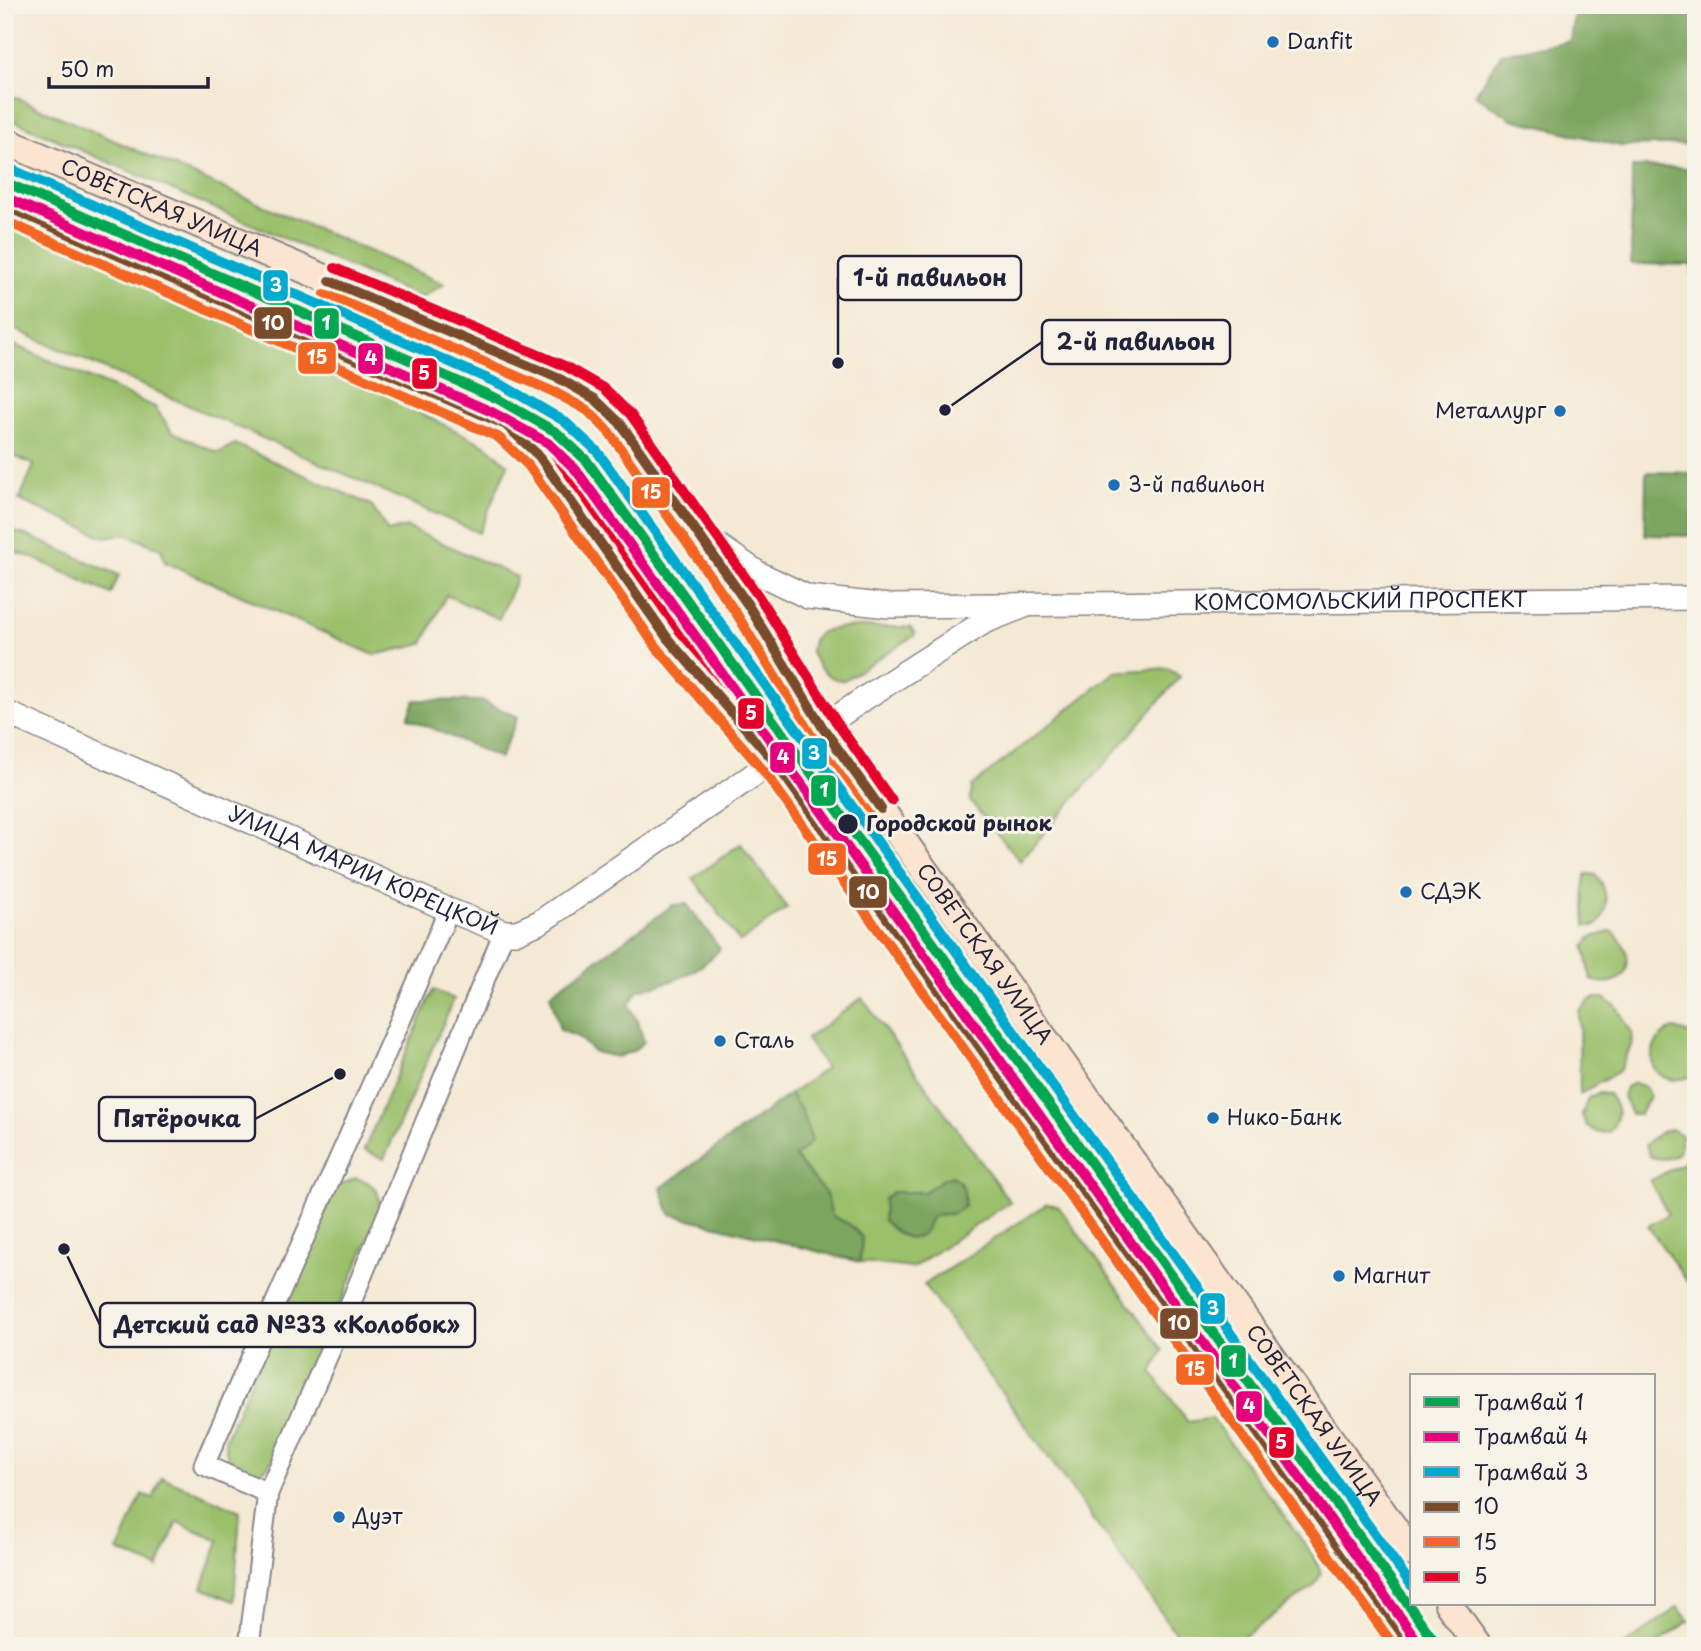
<svg xmlns="http://www.w3.org/2000/svg" width="1701" height="1651" font-family="'Playpen Sans',sans-serif">
	<style>
		.green { fill: #9ac06b; stroke: #5e7153; stroke-width: 2 }
		.forest { fill: #7ba65f; stroke: #4e644d; stroke-width: 2 }
		.lines { fill: none; stroke-linecap: round; stroke-linejoin: round }
		.minor-casing { stroke: #8b8688; stroke-width: 23 }
		.tertiary-casing { stroke: #8b8688; stroke-width: 26 }
		.secondary-casing { stroke: #8b8688; stroke-width: 30 }
		.minor { stroke: #fff; stroke-width: 19 }
		.tertiary { stroke: #fff; stroke-width: 23 }
		.secondary { stroke: #fce5d0; stroke-width: 26 }
		.bus-1-casing { stroke: #f7f3e8; stroke-width: 16 }
		.bus-2-casing { stroke: #f7f3e8; stroke-width: 16 }
		.bus-3-casing { stroke: #f7f3e8; stroke-width: 16 }
		.bus-1 { stroke: #7a4b2a; stroke-width: 10 }
		.bus-2 { stroke: #f26522; stroke-width: 10 }
		.bus-3 { stroke: #e4002b; stroke-width: 10 }
		.tram-1-casing { stroke: #f7f3e8; stroke-width: 16 }
		.tram-2-casing { stroke: #f7f3e8; stroke-width: 16 }
		.tram-3-casing { stroke: #f7f3e8; stroke-width: 16 }
		.tram-1 { stroke: #00a651; stroke-width: 10 }
		.tram-2 { stroke: #e5007d; stroke-width: 10 }
		.tram-3 { stroke: #00a9ce; stroke-width: 10 }
		.poi-dot { fill: #1f6fb2; stroke: #f7f3e8; stroke-width: 2.5 }
		.stop-dot { fill: #22223b; stroke: #f7f3e8; stroke-width: 2.5 }
		.labels { text-anchor: middle; stroke-width: 6; stroke-linejoin: round; paint-order: stroke }
		.poi-label { font-size: 21px; fill: #22223b; stroke: #f7f3e8; text-anchor: start }
		.street-label { font-size: 21px; fill: #22223b; stroke: #f7f3e8 }
		.stop-label { font-size: 21px; font-weight: bold; fill: #22223b; stroke: #f7f3e8; text-anchor: start }
		.leader { fill: none; stroke: #22223b; stroke-width: 2.5 }
		.callout-dot { fill: #22223b; stroke: #f7f3e8; stroke-width: 2.5 }
		.callout { fill: #f7f3e8; stroke: #22223b; stroke-width: 2.5 }
		.callout-label { font-size: 23px; text-anchor: middle; font-weight: bold; fill: #22223b }
		.line-badge { stroke: #f7f3e8; stroke-width: 2.5 }
		.badge-label { font-size: 19px; text-anchor: middle; font-weight: bold; fill: #fff }
	</style>
	<rect width="100%" height="100%" fill="#f7f3e8"/>
	<filter id="ink" filterUnits="userSpaceOnUse"><feTurbulence type="fractalNoise" baseFrequency=".0143" numOctaves="2"/><feDisplacementMap in="SourceGraphic" scale="14" xChannelSelector="R" yChannelSelector="G"/><feConvolveMatrix kernelMatrix="1 2 1 2 8 2 1 2 1" color-interpolation-filters="sRGB"/></filter>
	<filter id="wash" filterUnits="userSpaceOnUse"><feTurbulence type="fractalNoise" baseFrequency=".00686" numOctaves="4" result="noise"/><feDisplacementMap in="SourceGraphic" scale="28" xChannelSelector="R" yChannelSelector="G"/><feGaussianBlur stdDeviation="1.57" result="paint"/><feColorMatrix in="noise" values="0 0 0 0 0 0 0 0 0 0 0 0 0 0 0 0 0 1.4 0 .05"/><feComposite in="paint" operator="in"/></filter>
	<g filter="url(#wash)">
		<rect width="100%" height="100%" fill="#f4e9d4"/>
		<path class="green" d="M5,93L444,284L421,298L5,117Z
			M5,218L410,394L406,406L487,446L508,464L479,533L5,325Z
			M5,341L155,407L172,432L218,453L235,444L371,505L388,532L407,527L517,577L499,619L446,595L423,644L374,655L165,562L161,549L126,534L104,537L19,500L34,465L5,452Z
			M5,529L26,535L119,575L111,594L29,556L5,550Z
			M910,627L915,633L914,636L844,680C828,681 817,666 811,652C811,644 813,637 820,633C835,624 890,628 910,627Z
			M1168,668L1180,677L1020,861L970,801L972,786L1115,672Z
			M741,844L787,908L740,942L693,878Z
			M1586,874L1596,875C1608,889 1610,912 1596,926H1586L1584,889Z
			M1612,931C1639,954 1630,993 1591,980L1585,947L1590,938Z
			M433,990L454,999L384,1159L364,1150Z
			M862,998L1010,1202L912,1268L860,1262L670,1214L661,1188L826,1068L806,1039Z
			M1595,998H1603L1616,1006L1632,1033L1631,1046L1619,1071L1580,1094L1579,1011L1588,1001Z
			M1674,1029L1696,1036V1075C1688,1077 1676,1082 1668,1079C1641,1070 1651,1036 1674,1029Z
			M1634,1083L1645,1087L1650,1097L1639,1114H1631L1623,1097L1626,1087Z
			M1598,1093L1609,1094C1620,1109 1621,1117 1609,1132L1598,1133L1586,1125L1582,1115L1588,1098Z
			M1671,1129L1681,1135C1683,1157 1670,1162 1650,1157L1646,1145C1652,1136 1660,1132 1671,1129Z
			M1696,1156V1294L1648,1226L1668,1214L1650,1181Z
			M356,1178L367,1182L377,1190L381,1211L270,1464C248,1487 225,1468 225,1440L334,1191L339,1185Z
			M1047,1204L1058,1206L1163,1350L1152,1373L1188,1422L1212,1418L1315,1558L1321,1574L1314,1586L1231,1646H1185L924,1285Z
			M162,1477L240,1511L234,1601L202,1588L219,1540L177,1522L158,1568L118,1551L142,1494L153,1499Z
			M1678,1607L1689,1621L1654,1646H1623Z"/>
		<path class="forest" d="M1572,5H1696V144L1620,146L1512,119L1475,95L1502,53L1570,41L1575,8Z
			M1632,167L1696,168V295H1693L1692,265L1631,264Z
			M1646,472L1696,473V536L1645,535Z
			M415,700L482,701L518,717L500,758L408,718Z
			M687,904L720,949C696,975 671,983 638,990L629,1005L638,1022L644,1042L633,1051L617,1057L594,1052L578,1037L560,1030L550,994L673,905Z
			M790,1094L801,1110L812,1141L795,1157L826,1194L832,1216L849,1224L862,1237L860,1262L670,1214L661,1188Z
			M952,1176C966,1185 965,1192 964,1206C960,1209 958,1211 954,1213C948,1216 939,1212 933,1217C928,1220 928,1227 925,1231C912,1248 892,1230 883,1220L884,1199L893,1192H924L943,1179Z"/>
	</g>
	<g filter="url(#ink)">
		<g class="lines">
			<g class="minor-casing">
				<path id="minor" d="M268,1493L204,1465L449,910
					M249,1646L268,1493L354,1295L504,932"/>
			</g>
			<g class="tertiary-casing">
				<g id="tertiary">
					<path id="s1" d="M700,533L758,573L808,597L889,606L1696,598"/>
					<path id="s2" d="M5,712L449,910L504,932H517L540,922L868,696L984,622L1027,605"/>
				</g>
			</g>
			<g class="secondary-casing">
				<g id="secondary">
					<path id="s3" d="M5,141L560,379L595,399L620,423L748,605L823,728L1412,1553"/>
					<path d="M5,206L506,425L539,456L668,639L774,761L1411,1646"/>
					<path d="M1448,1604L1478,1646"/>
				</g>
			</g>
			<use href="#minor" class="minor"/>
			<use href="#tertiary" class="tertiary"/>
			<use href="#secondary" class="secondary"/>
			<g class="bus-1-casing">
				<path id="bus-1" d="M5,206L506,425L539,456L668,639L774,761L1411,1646
					M330,281L560,379L595,399L620,423L748,605L823,728L881,809"/>
			</g>
			<g class="bus-2-casing">
				<path id="bus-2" d="M5,221L498,437L528,465L657,648L763,770L1394,1646
					M325,294L554,392L587,410L609,432L736,613L811,735L870,817"/>
			</g>
			<g class="bus-3-casing">
				<path id="bus-3" d="M11,193L512,412L550,447L679,630L785,753L1422,1638
					M335,268L565,366L605,389L631,415L759,597L835,720L892,801"/>
			</g>
			<use href="#bus-1" class="bus-1"/>
			<use href="#bus-2" class="bus-2"/>
			<use href="#bus-3" class="bus-3"/>
			<g class="tram-1-casing">
				<path id="tram-1" d="M5,182L498,399L556,432L587,461L1438,1646"/>
			</g>
			<g class="tram-2-casing">
				<path id="tram-2" d="M5,197L492,412L548,443L576,470L1421,1646"/>
			</g>
			<g class="tram-3-casing">
				<path id="tram-3" d="M11,169L504,386L564,421L597,451L1412,1586"/>
			</g>
			<use href="#tram-1" class="tram-1"/>
			<use href="#tram-2" class="tram-2"/>
			<use href="#tram-3" class="tram-3"/>
		</g>
	</g>
	<g class="poi-dot">
		<circle cx="1273" cy="42" r="7"/>
		<circle cx="1560" cy="411" r="7"/>
		<circle cx="1114" cy="485" r="7"/>
		<circle cx="1406" cy="892" r="7"/>
		<circle cx="720" cy="1041" r="7"/>
		<circle cx="1213" cy="1118" r="7"/>
		<circle cx="1339" cy="1276" r="7"/>
		<circle cx="339" cy="1517" r="7"/>
	</g>
	<circle class="stop-dot" cx="848" cy="824" r="11"/>
	<g class="labels">
		<g class="poi-label">
			<text x="1287" y="49">Danfit</text>
			<text x="1546" y="418" text-anchor="end">Металлург</text>
			<text x="1128" y="492">3-й павильон</text>
			<text x="1420" y="899">СДЭК</text>
			<text x="734" y="1048">Сталь</text>
			<text x="1227" y="1125">Нико-Банк</text>
			<text x="1353" y="1283">Магнит</text>
			<text x="353" y="1524">Дуэт</text>
		</g>
		<g class="street-label">
			<text dy="7" stroke="none"><textPath href="#s3" startOffset="170">СОВЕТСКАЯ УЛИЦА</textPath></text>
			<text dy="7" stroke="none"><textPath href="#s1" startOffset="679">КОМСОМОЛЬСКИЙ ПРОСПЕКТ</textPath></text>
			<text dy="7" stroke="none"><textPath href="#s2" startOffset="392">УЛИЦА МАРИИ КОРЕЦКОЙ</textPath></text>
			<text dy="7" stroke="none"><textPath href="#s3" startOffset="1323">СОВЕТСКАЯ УЛИЦА</textPath></text>
			<text dy="7" stroke="none"><textPath href="#s3" startOffset="1890">СОВЕТСКАЯ УЛИЦА</textPath></text>
		</g>
		<g class="stop-label">
			<text x="866" y="831">Городской рынок</text>
		</g>
	</g>
	<path class="leader" d="M838 363L838 278M945 410L1042 342M340 1074L255 1119M64 1249L100 1325"/>
	<g class="callout-dot">
		<circle cx="838" cy="363" r="7"/>
		<circle cx="945" cy="410" r="7"/>
		<circle cx="340" cy="1074" r="7"/>
		<circle cx="64" cy="1249" r="7"/>
	</g>
	<g class="callout">
		<rect x="838" y="256" width="183" height="44" rx="7"/>
		<rect x="1042" y="320" width="188" height="44" rx="7"/>
		<rect x="99" y="1097" width="156" height="44" rx="7"/>
		<rect x="100" y="1303" width="375" height="44" rx="7"/>
	</g>
	<g class="callout-label">
		<text x="930" y="286">1-й павильон</text>
		<text x="1136" y="350">2-й павильон</text>
		<text x="177" y="1127">Пятёрочка</text>
		<text x="287" y="1333">Детский сад №33 «Колобок»</text>
	</g>
	<g class="line-badge">
		<rect x="262" y="269" width="27" height="33" rx="7" fill="#00a9ce"/>
		<rect x="253" y="306" width="40" height="34" rx="7" fill="#7a4b2a"/>
		<rect x="313" y="307" width="27" height="33" rx="7" fill="#00a651"/>
		<rect x="297" y="341" width="40" height="34" rx="7" fill="#f26522"/>
		<rect x="357" y="342" width="27" height="33" rx="7" fill="#e5007d"/>
		<rect x="411" y="357" width="27" height="33" rx="7" fill="#e4002b"/>
		<rect x="631" y="476" width="40" height="33" rx="7" fill="#f26522"/>
		<rect x="737" y="697" width="28" height="33" rx="7" fill="#e4002b"/>
		<rect x="801" y="737" width="27" height="33" rx="7" fill="#00a9ce"/>
		<rect x="769" y="741" width="27" height="33" rx="7" fill="#e5007d"/>
		<rect x="810" y="774" width="27" height="33" rx="7" fill="#00a651"/>
		<rect x="807" y="842" width="40" height="34" rx="7" fill="#f26522"/>
		<rect x="848" y="875" width="40" height="34" rx="7" fill="#7a4b2a"/>
		<rect x="1199" y="1292" width="27" height="33" rx="7" fill="#00a9ce"/>
		<rect x="1159" y="1307" width="40" height="33" rx="7" fill="#7a4b2a"/>
		<rect x="1220" y="1344" width="27" height="34" rx="7" fill="#00a651"/>
		<rect x="1175" y="1353" width="40" height="33" rx="7" fill="#f26522"/>
		<rect x="1235" y="1390" width="28" height="33" rx="7" fill="#e5007d"/>
		<rect x="1268" y="1426" width="27" height="33" rx="7" fill="#e4002b"/>
	</g>
	<g class="badge-label">
		<text x="276" y="292">3</text>
		<text x="273" y="330">10</text>
		<text x="326" y="330">1</text>
		<text x="317" y="364">15</text>
		<text x="371" y="365">4</text>
		<text x="424" y="380">5</text>
		<text x="651" y="499">15</text>
		<text x="751" y="720">5</text>
		<text x="814" y="760">3</text>
		<text x="783" y="764">4</text>
		<text x="824" y="797">1</text>
		<text x="827" y="866">15</text>
		<text x="868" y="899">10</text>
		<text x="1213" y="1315">3</text>
		<text x="1179" y="1330">10</text>
		<text x="1233" y="1368">1</text>
		<text x="1195" y="1376">15</text>
		<text x="1249" y="1413">4</text>
		<text x="1281" y="1449">5</text>
	</g>
	<rect width="1701" height="1651" fill="none" stroke="#f7f3e8" stroke-width="28"/>
	<rect x="1410" y="1374" width="245" height="231" fill="#f7f3e8" stroke="#a29fa3" stroke-width="2"/>
	<rect x="1424" y="1397" width="35" height="10" fill="#00a651" stroke="#a29fa3" stroke-width="2"/>
	<text x="1474" y="1410" font-size="21" fill="#22223b">Трамвай 1</text>
	<rect x="1424" y="1432" width="35" height="10" fill="#e5007d" stroke="#a29fa3" stroke-width="2"/>
	<text x="1474" y="1444" font-size="21" fill="#22223b">Трамвай 4</text>
	<rect x="1424" y="1467" width="35" height="10" fill="#00a9ce" stroke="#a29fa3" stroke-width="2"/>
	<text x="1474" y="1480" font-size="21" fill="#22223b">Трамвай 3</text>
	<rect x="1424" y="1502" width="35" height="10" fill="#7a4b2a" stroke="#a29fa3" stroke-width="2"/>
	<text x="1474" y="1514" font-size="21" fill="#22223b">10</text>
	<rect x="1424" y="1537" width="35" height="10" fill="#f26522" stroke="#a29fa3" stroke-width="2"/>
	<text x="1474" y="1550" font-size="21" fill="#22223b">15</text>
	<rect x="1424" y="1572" width="35" height="10" fill="#e4002b" stroke="#a29fa3" stroke-width="2"/>
	<text x="1474" y="1584" font-size="21" fill="#22223b">5</text>
	<path d="M49 77v10h159v-10" fill="none" stroke="#22223b" stroke-width="3.5"/>
	<text x="60" y="77" font-size="21" fill="#22223b" stroke="#f7f3e8" stroke-width="5" paint-order="stroke">50 m</text>
</svg>
